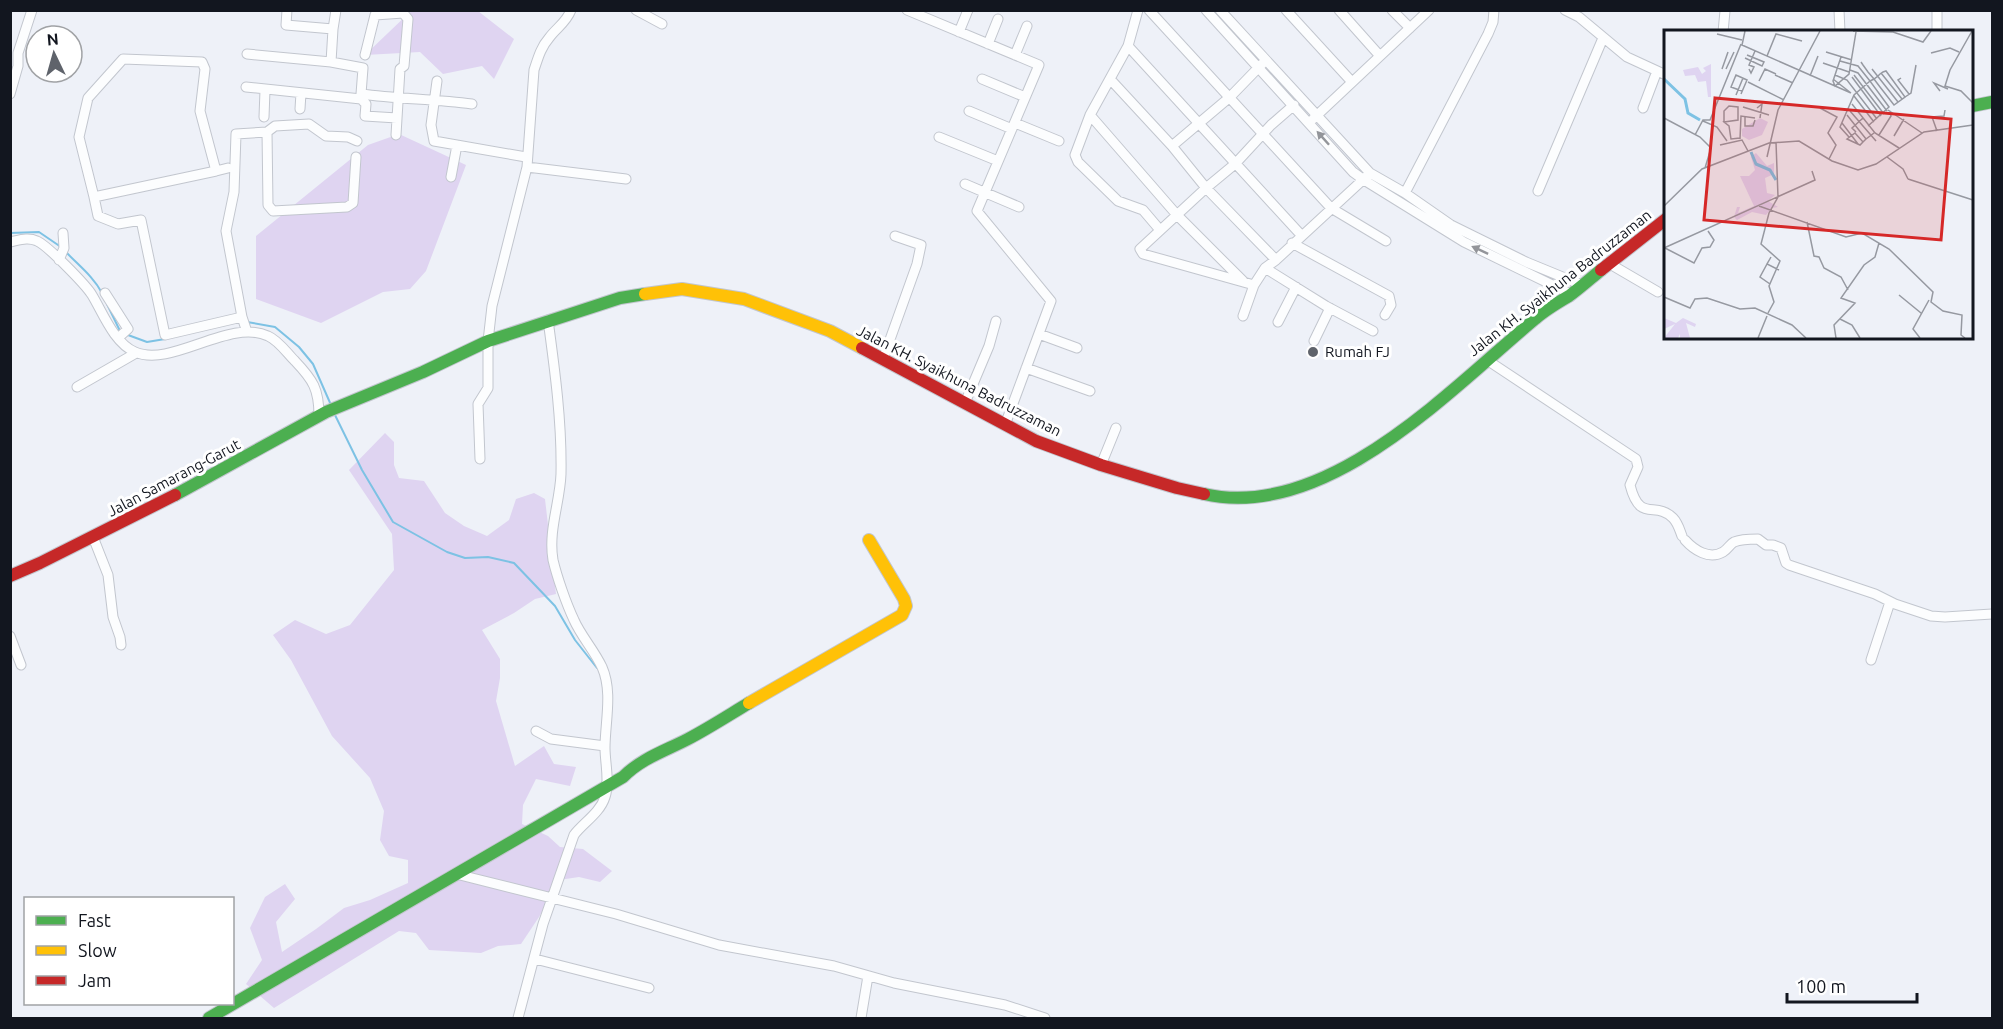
<svg xmlns="http://www.w3.org/2000/svg" width="2003" height="1029" font-family="Ubuntu,sans-serif">
	<style>
		.green { fill: #dfd4f1 }
		.lines { fill: none; stroke-linecap: round; stroke-linejoin: round }
		.stream { stroke: #7dc2e4; stroke-width: 2 }
		.street-casing { stroke: #c2c6ce; stroke-width: 11 }
		.fast-casing { stroke: #c2c6ce; stroke-width: 14 }
		.slow-casing { stroke: #c2c6ce; stroke-width: 14 }
		.jam-casing { stroke: #c2c6ce; stroke-width: 14 }
		.street { stroke: #fcfdfe; stroke-width: 9 }
		.fast { stroke: #4caf50; stroke-width: 12 }
		.slow { stroke: #ffc107; stroke-width: 12 }
		.jam { stroke: #c62828; stroke-width: 12 }
		.oneway { fill: #93959a }
		.poi-dot { fill: #5f636b; stroke: #fff; stroke-width: 2 }
		.labels { text-anchor: middle; stroke-width: 6; stroke-linejoin: round; paint-order: stroke }
		.street-label { font-size: 15px; fill: #12161f; stroke: #fff }
		.poi-label { font-size: 15px; fill: #12161f; stroke: #fff; text-anchor: start }
		.inset-river { fill: none; stroke: #7dc2e4; stroke-width: 3 }
		.inset-road { fill: none; stroke: #9699a1; stroke-width: 1.5 }
		.view { fill: #d62828; fill-opacity: 0.15; stroke: #d62828; stroke-width: 3 }
		.inset-edge { fill: none; stroke: #12161f; stroke-width: 3 }
	</style>
	<rect width="100%" height="100%" fill="#eef1f8"/>
	<path class="green" d="M411,11H478L514,39L494,79L482,66L443,74L420,52L365,55Z
		M399,134L466,165L426,271L410,289L383,292L321,323L256,299V236L368,145Z
		M385,433L394,442V465L399,478L424,481L445,513L464,526L487,536L509,520L516,499L534,493L545,499L556,594L535,599L514,613L482,630L500,659V678L496,701L515,766L544,746L554,764L576,767L570,786L536,779L523,805L522,824L548,836L560,847L583,849L612,871L600,882L579,877L559,880L539,917L521,944L498,946L481,953L429,950L416,933L399,931L274,1008L246,984L262,960L250,928L265,897L285,884L295,899L276,922L282,952L316,929L344,908L370,900L408,883V860L389,856L380,840L384,811L370,778L332,736L291,660L273,635L295,620L326,634L350,625L394,570L392,534L349,470Z"/>
	<g class="lines">
		<path class="stream" d="M10,233L39,232L61,247
			M65,251C78,265 93,276 102,293
			M107,304L120,331
			M247,322L275,327L299,347L313,364L331,405
			M128,335L147,342L165,339
			M334,413L362,470L393,522L447,552L465,558L488,557L514,563L555,606L575,640L597,668"/>
		<g class="street-casing">
			<path id="street" d="M287,10L286,25L333,29
				M636,10L662,24
				M907,10L1039,65L977,211L1051,301L1005,425
				M1138,10L1128,46L1090,115L1075,155L1078,162L1118,201L1143,210L1160,230
				M1149,10L1331,208L1386,241
				M1206,10L1353,172L1364,180L1464,242L1571,294
				M1220,10L1370,173L1405,193L1451,225L1526,262L1582,285
				M1286,10L1352,82
				M1339,10L1380,56
				M1392,10L1410,28
				M1565,10L1579,17L1627,57L1666,75
				M1839,10L1840,32
				M959,32L968,10
				M1723,32L1725,11
				M1937,32V10
				M988,44L998,19
				M1128,46L1302,236L1367,176
				M247,54L331,62L363,68L361,94C398,99 435,99 472,104
				M365,55L375,15L403,13L408,19L404,66L400,69L396,135
				M1015,55L1027,26
				M331,62L333,29L336,10
				M1262,64L1230,97L1172,146L1206,188L1235,164L1271,125L1294,105
				M982,79L1025,97
				M1110,79L1172,146
				M437,81L431,125L434,141L526,157
				M246,87L361,99
				M10,94L18,66V53L32,10
				M361,94V99L366,104L365,116L397,118
				M1643,108L1657,71
				M300,109L301,93
				M969,111L1012,129
				M1090,115L1177,215L1243,281
				M264,117L265,90
				M1313,119L1429,10
				M1015,123L1059,141
				M267,132L268,205L273,211L347,207L353,203L356,157
				M939,137L998,161
				M527,167L626,179
				M216,171L228,168
				M451,177L457,145
				M965,184L1019,207
				M1538,191L1603,38
				M1405,193L1488,34L1493,22L1494,10
				M94,197L79,137L88,98L123,59L202,62L205,69L200,111L216,171L94,197L98,216L118,224L141,220L165,335L242,317
				M10,242C20,240 28,237 37,241C47,245 86,285 92,295C103,313 114,343 135,352C172,368 229,318 268,336C278,340 287,353 295,361C313,380 319,389 319,416
				M1292,243L1389,296L1391,305L1385,315
				M59,260L64,248L63,233
				M1276,260L1265,268L1254,285L1143,254L1140,249L1206,188L1276,260L1302,236
				M1610,264L1658,292
				M1265,268L1326,306L1373,331
				M105,293L128,329L118,338
				M1243,316L1254,285
				M1278,322L1296,287
				M247,332L242,317L226,231L234,192L236,134L267,132L275,126L309,124L326,136L348,137L357,141
				M1039,334L1077,348
				M1314,341L1330,308
				M883,359L917,264L921,245L895,236
				M1487,360L1636,459L1638,467L1630,485C1640,524 1655,500 1673,518C1678,523 1680,531 1682,536
				M1026,368L1090,391
				M77,387L136,353
				M965,403L989,346L996,321
				M480,459L478,404L488,388V341L492,306L527,167L534,70C538,58 541,47 549,38C556,28 566,23 571,10
				M1101,465L1116,428
				M93,537L108,575L113,617L120,637L121,645
				M1685,540C1694,550 1709,560 1723,552C1728,549 1730,544 1734,542C1741,539 1750,539 1758,539L1766,545H1773L1781,548L1786,563L1789,565L1875,594L1895,604L1931,616L1945,617L1992,614
				M10,636L21,665
				M1871,660L1890,602
				M536,731L551,739L605,746
				M456,874L616,914L719,945L834,966L894,983L1005,1005L1045,1018
				M535,959L649,988
				M518,1018L543,924L574,835C583,823 600,813 605,797C610,782 605,763 605,748C605,722 613,692 602,667C594,650 581,636 574,620C566,603 557,577 553,560C548,531 560,502 561,474C562,423 555,371 548,320
				M861,1018L868,976"/>
		</g>
		<g class="fast-casing">
			<path id="fast" d="M1972,106L1992,102
				M1204,494C1326,522 1450,390 1535,319C1545,310 1557,303 1569,296C1580,288 1590,279 1601,270
				M175,495L326,412L423,372L488,341L620,298L645,294
				M209,1018L623,777C642,758 665,751 688,739C709,728 729,715 749,703"/>
		</g>
		<g class="slow-casing">
			<path id="slow" d="M645,294L682,289L744,299L830,331L862,348
				M749,703L902,615L906,606L904,599L869,540"/>
		</g>
		<g class="jam-casing">
			<path id="jam" d="M1601,270L1666,219
				M862,348L1036,441L1101,465L1177,488L1204,494
				M10,576L40,563L175,495"/>
		</g>
		<use href="#street" class="street"/>
		<use href="#fast" class="fast"/>
		<use href="#slow" class="slow"/>
		<use href="#jam" class="jam"/>
	</g>
	<defs><path id="oneway-solid" d="M-6-.8H1V-3.2L6.5 0L1 3.2V.8H-6Z" transform="scale(1.5)"/></defs>
	<g class="oneway">
		<use href="#oneway-solid" transform="translate(1323 138) rotate(-132)"/>
		<use href="#oneway-solid" transform="translate(1480 250) rotate(-155)"/>
	</g>
	<circle class="poi-dot" cx="1313" cy="352" r="6"/>
	<g class="labels">
		<g class="street-label">
			<text transform="translate(1560 283) rotate(-38)" y="5">Jalan KH. Syaikhuna Badruzzaman</text>
			<text transform="translate(959 381) rotate(27)" y="5">Jalan KH. Syaikhuna Badruzzaman</text>
			<text transform="translate(174 478) rotate(-28)" y="5">Jalan Samarang-Garut</text>
		</g>
		<g class="poi-label">
			<text x="1325" y="357">Rumah FJ</text>
		</g>
	</g>
	<g transform="translate(1664 30)">
		<rect width="309" height="309" fill="#eef1f8"/>
		<path d="M47,34V67H44L42,51L34,52L31,45L21,46L19,40L34,37L38,44L42,41L39,38ZM96,88L104,92L98,105L85,110L78,106V99ZM92,123L103,136L110,133V144L101,148L103,163L111,165L104,171L114,177L108,178L102,185L88,182L73,190L70,187L73,177H76L74,183L90,176L76,146H85L91,140L87,127ZM0,288L12,293L19,288L32,294L31,297L22,293L26,308H16V304L14,308H0L11,294L0,299Z" fill="#dfd4f1"/>
		<path class="inset-river" d="M0,49L21,69L24,83L36,90M87,122L92,134L106,140L112,150"/>
		<path class="inset-road" d="M81,1L78,15L187,63M189,1L229,2L259,12L267,1M308,1L286,40L281,56L297,61L309,73M53,4L78,10M162,22L188,30M267,23L286,18L295,22M103,26L112,4L138,11M177,27L169,51L171,56L185,44L192,2M81,28L98,36L100,32L83,25M176,31L194,36L206,51L210,49L214,46L216,44L219,42L222,41L241,67L230,75L216,57L210,49L204,42L199,35L197,32M159,33L185,42M58,39L64,22M62,39L70,22M85,39L87,43L90,37L85,35L91,21M208,39L234,72M186,40L194,43L223,81M217,43L238,69M111,45L129,53M171,45L183,50L213,89M190,45L220,84M146,46L154,26M188,47L217,86M237,48L234,50L245,64M169,49L187,63M95,51L101,39L112,44M84,52L120,70M276,61L270,53L284,59M77,64L83,50L72,45L67,57L78,61M72,65L79,48M190,66L210,92M241,67L247,63L252,35M188,74L211,103L235,118M79,77L105,85M93,78L98,74L96,88M156,78L173,87L164,103L172,115L165,129M224,80L258,103M186,81L212,111M183,85L202,109L210,103M81,86V96H89L91,90M0,88L36,107L47,118L41,138M39,91L53,97L63,111M60,92V81L65,76L74,77V90L60,92L65,96L67,109L76,108M178,93L194,114M273,101L268,87L280,86L281,80M192,102L188,98L199,88M31,105L39,90H46L77,14M215,105L227,86L226,81M230,106L240,89M185,107L176,97L190,65L206,51L225,77L204,96M76,109L77,86L91,88M199,112L196,115L183,109L191,103L199,112L202,109M56,115L78,110L84,121M103,127L114,80L156,1M223,127L239,139L244,149M244,149L309,170M0,176L38,139L105,113L135,111L168,131L194,140L212,134L260,102L309,95M95,176L182,207L198,203L225,219L269,262L267,272L279,281L298,285L297,305L301,308M143,192L150,226L155,227L160,238L177,247L184,260M0,218L151,150L148,141M1,218L30,233L38,218L46,217L50,210L44,201M107,227L103,234L115,240M103,234L96,247L106,254M235,265L257,283M0,267L26,278L31,269L43,268L76,279L91,278L128,295L142,308M104,283L110,272L105,256L116,231L97,214L105,183L114,167L112,112M176,289L188,295L196,308M94,308L103,286M172,308L170,295L191,273L177,268L200,235L211,227L215,213M256,308L249,299L265,270"/>
		<path class="view" d="M51,68L287,89L277,210L40,190Z"/>
		<rect width="309" height="309" class="inset-edge"/>
	</g>
	<rect width="2003" height="1029" fill="none" stroke="#12161f" stroke-width="24"/>
	<rect x="24" y="897" width="210" height="108" fill="#ffffff" stroke="#a0a2a5" stroke-width="1.5"/>
	<rect x="36" y="916" width="30" height="9" fill="#4caf50" stroke="#a0a2a5" stroke-width="1.5"/>
	<text x="78" y="927" font-size="18" fill="#12161f">Fast</text>
	<rect x="36" y="946" width="30" height="9" fill="#ffc107" stroke="#a0a2a5" stroke-width="1.5"/>
	<text x="78" y="957" font-size="18" fill="#12161f">Slow</text>
	<rect x="36" y="976" width="30" height="9" fill="#c62828" stroke="#a0a2a5" stroke-width="1.5"/>
	<text x="78" y="987" font-size="18" fill="#12161f">Jam</text>
	<g transform="translate(54 54) rotate(355)"><circle r="28" fill="#ffffff" stroke="#a0a2a5" stroke-width="1.5"/>
	<path d="M0-4.5L10 22L0 15L-10 22Z" fill="#5f636b"/>
	<text y="-9" font-size="16" font-weight="bold" text-anchor="middle" fill="#12161f">N</text>
	</g>
	<path d="M1787 993v9h130v-9" fill="none" stroke="#12161f" stroke-width="3"/>
	<text x="1796" y="993" font-size="18" fill="#12161f" stroke="#ffffff" stroke-width="4.5" paint-order="stroke">100 m</text>
</svg>
